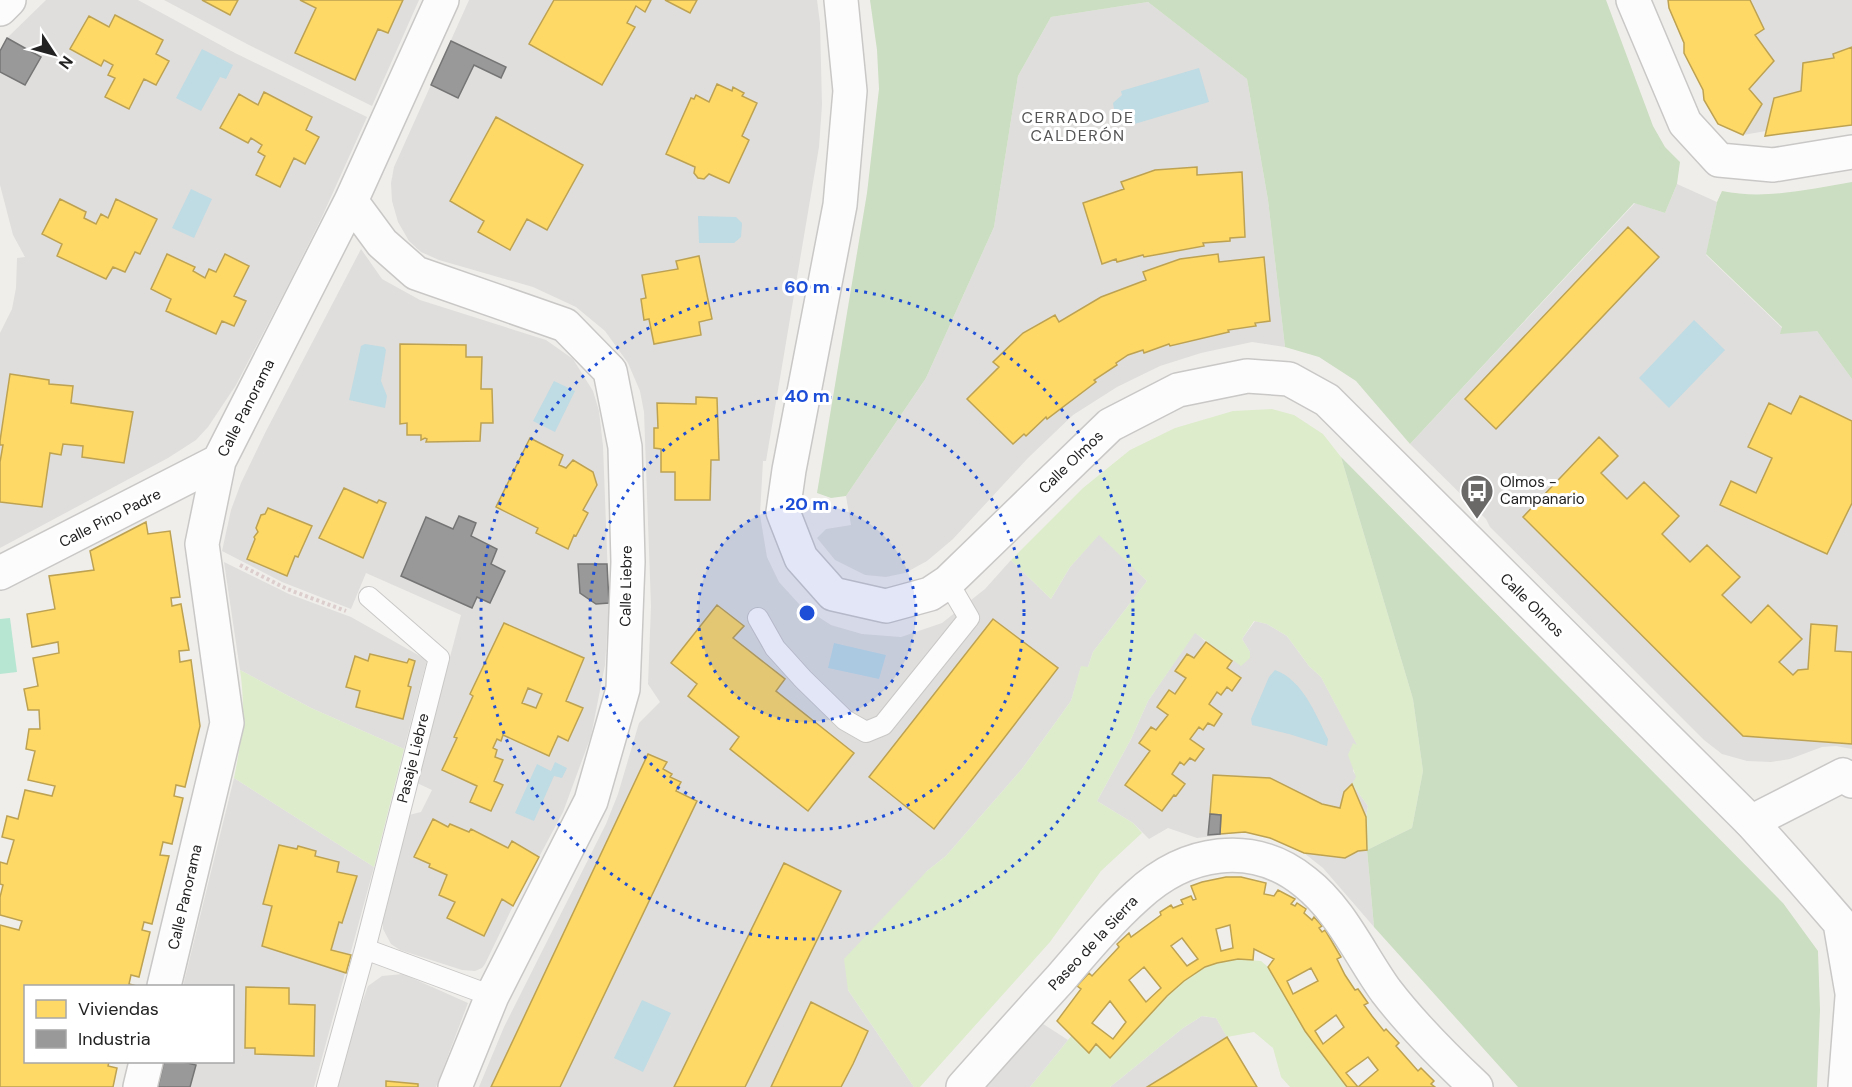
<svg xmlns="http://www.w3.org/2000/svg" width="1852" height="1087" font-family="'DM Sans',sans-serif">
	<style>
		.residential { fill: #dfdedc }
		.grass { fill: #ddeccb }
		.forest { fill: #cbdec1 }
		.pitch { fill: #b7e6d2 }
		.parking { fill: #e0dfde }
		.water { fill: #bfdbe3 }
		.homes { fill: #ffd966; stroke: #bda252; stroke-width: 1.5; fill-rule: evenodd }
		.industry { fill: #999; stroke: #757575; stroke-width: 1.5 }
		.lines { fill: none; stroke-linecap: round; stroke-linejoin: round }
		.service-casing { stroke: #c9c8c7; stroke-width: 22 }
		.minor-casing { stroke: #c9c8c7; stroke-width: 36 }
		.tertiary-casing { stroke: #c9c8c7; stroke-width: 36 }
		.path { stroke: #dccecd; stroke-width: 4; stroke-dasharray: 3 3; stroke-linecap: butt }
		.service { stroke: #fdfcfc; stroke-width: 20 }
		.minor { stroke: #fdfcfc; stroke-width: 33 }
		.tertiary { stroke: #fdfcfc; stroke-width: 33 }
		.ring { fill: none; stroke: #1d4ed8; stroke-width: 3; stroke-dasharray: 3 6 }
		.labels { text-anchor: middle; stroke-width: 6; stroke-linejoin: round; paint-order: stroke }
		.street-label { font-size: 15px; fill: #222; stroke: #fff }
		.poi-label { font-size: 15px; fill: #222; stroke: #fff; text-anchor: start }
		.neighbourhood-label { font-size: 16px; letter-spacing: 1.5px; fill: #555; stroke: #fff }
		.centre { fill: #1d4ed8; stroke: #fff; stroke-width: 3 }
		.ring-label { font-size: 18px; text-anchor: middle; font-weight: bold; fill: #1d4ed8; stroke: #fff; stroke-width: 6; stroke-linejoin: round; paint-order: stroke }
	</style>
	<rect width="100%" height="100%" fill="#f0eeeb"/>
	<path class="residential" d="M46,0H138L235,53L367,117L321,219L286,289L236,385L208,427L196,440L168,458L0,548V333L12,309L16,288L17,258L25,257L13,235L0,185V51L7,38Z
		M164,0H419L372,106L247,44Z
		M469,0H817L820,23L822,105L819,147L766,461H763L760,515L767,557L779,582L800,605L831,625L862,634L901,637L942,623L985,589L1011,560L1051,599L1070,567L1099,534L1147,581L1093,652L1088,667H1081L1071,701L1022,769L946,856L927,871L848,990L914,1087H479L504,1027L606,824L618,794L639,723L660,702L648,684L651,606L644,412L640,391L628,363L605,331L576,307L533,287L439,260L421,252L409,241L398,222L392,201L391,183L394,167Z
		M1668,0H1852V125L1765,136L1766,131L1743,135L1718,124L1704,100L1703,90L1669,8Z
		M1148,2L1247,79L1268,200L1285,347L1252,342L1201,353L1160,366L1117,387L1073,415L1028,458L953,539L927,561L905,573L886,577L865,575L835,560L817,538L826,529L851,525L846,496L926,378L994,227L1018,76L1051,17Z
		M1677,184L1717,202L1706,255L1782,328L1817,331L1852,379V749L1836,746L1822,747L1790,759L1771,762L1747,761L1722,754L1704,740L1623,659L1490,527L1486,519L1410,444L1635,203L1665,213Z
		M361,249L382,279L420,300L546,340L573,359L593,391L599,411L603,446L609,603L605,665L591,736L563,812L513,906L485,964L482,968L475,971L462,970L400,950L391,944L383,929V921L409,815L421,812L432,790L417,783L461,615L366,573L351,609L282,582L222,551L231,510L241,483L265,433Z
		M224,562L289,594L351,617L427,660L404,749L311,708L240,670Z
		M1255,621L1267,624L1287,636L1309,666L1321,677L1358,746L1353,771L1357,777L1352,784L1368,806L1366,817L1367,850L1374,927L1323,868L1304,853L1270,838L1245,832L1197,838L1168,828L1149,839L1133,823L1097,801L1131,739L1148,701L1195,632L1206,642L1250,652L1242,639Z
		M234,778L374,867L314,1087H158L164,1062H232V986H183Z
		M403,974L468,1003L436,1087H336L352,1031L368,986L382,976Z
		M1202,1016L1216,1018L1257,1087H1110L1183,1028Z"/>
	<path class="grass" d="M1272,409L1294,415L1323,434L1341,457L1413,699L1423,771L1412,828L1367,850L1366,817L1368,806L1352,784L1356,777L1348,755L1353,743L1357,745L1321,677L1309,666L1287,636L1267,624L1254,621L1242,639L1250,652V658L1241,666L1195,633L1148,701L1131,739L1097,801L1133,823L1142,833L1101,871L1050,942L920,1087H914L848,990L844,959L927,871L946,856L1022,769L1071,701L1081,666L1088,667L1093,652L1147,581L1099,535L1070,567L1051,599L1011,560L1083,488L1130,450L1175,428L1233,411Z
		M240,670L311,708L404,749L374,867L234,778C242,739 246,710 240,670Z
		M1238,959L1261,961L1268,967L1305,1031L1347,1087H1290L1281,1077L1273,1048L1254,1032L1227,1037L1216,1018L1202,1016L1183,1028L1110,1087H1030L1072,1035L1089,1052L1096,1044L1111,1057L1167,996L1184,981L1205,967L1217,963Z"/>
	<path class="forest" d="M870,0H1606L1653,126L1665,147L1680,162L1677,184L1665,213L1634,203L1410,444L1356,381L1319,357L1285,347L1268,200L1247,79L1148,2L1051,17L1018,76L994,227L926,378L846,496L831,498L817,493L867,193L879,89L877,50Z
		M1852,182V379L1817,331L1780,334L1782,327L1706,254L1717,202L1722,191C1766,200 1809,189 1852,182Z
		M1341,457L1783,903L1818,951L1820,1010L1817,1087H1518L1374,927L1367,850L1412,828L1423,771L1413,699Z"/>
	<path class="pitch" d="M10,618L17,672L0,674V619Z"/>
	<path class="parking" d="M1037,1020L1068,1040L1030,1087H983Z"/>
	<path class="water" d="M202,49L233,65L226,79L220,77L201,111L176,98Z
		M1199,68L1209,102L1131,125L1129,121L1121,120L1115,115L1113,103L1122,95L1121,91Z
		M191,189L212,199L194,238L172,228Z
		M698,216L736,217L742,223L741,237L734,243H699Z
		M1694,320L1725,350L1669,408L1639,378Z
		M365,344L384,347L386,350L381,381L387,396L385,408L349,400L361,346Z
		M554,381L575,391L555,432L533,421Z
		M834,643L886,655L879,679L828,668Z
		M1275,670C1303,680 1316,715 1328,739L1327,746L1289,734L1252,725L1251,719L1269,677Z
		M555,762L567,768L562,778L554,776L534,821L515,813L537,764L551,771Z
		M642,1000L671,1013L643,1072L614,1058Z"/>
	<path class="homes" d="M202,0H238L230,15Z
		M403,0L388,33L378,29L355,80L295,53L316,8L300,0Z
		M554,0H651L645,12L636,6L627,23L635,27L602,85L529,44Z
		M665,0H697L690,13Z
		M1668,0H1750L1764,29L1755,35L1774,61L1749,89L1762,104L1743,135L1718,124L1704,100L1703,90L1684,53V43L1669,8Z
		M115,15L163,40L156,54L169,61L156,85L144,79L129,109L105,97L115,78L108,75L113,65L104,60L101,66L70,49L89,16L109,27Z
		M1852,47V125L1765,136L1774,98L1801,91L1803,63L1834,58L1833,54Z
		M717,84L732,91L733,87L744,93L742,96L757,103L742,136L749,140L729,183L709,174L704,179L698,178L694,173L695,167L666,154L691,98L694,99L696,95L709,102Z
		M264,92L312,117L306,130L319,137L305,164L294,158L280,187L256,175L265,156L258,152L262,145L251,138L248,143L220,128L239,94L258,105Z
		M496,117L583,165L547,230L527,219L510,250L478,232L484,221L450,201Z
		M1197,167V175L1242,172L1245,237L1230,238V241L1203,243L1204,246L1144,257L1143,255L1117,262L1116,259L1102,264L1083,203L1124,189L1121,182L1155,170Z
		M60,199L86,212L84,218L96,224L101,214L108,218L116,199L157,219L140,254L135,252L125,272L113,267L106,279L57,256L62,244L42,234Z
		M1628,227L1659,257L1496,429L1465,399Z
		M167,254L195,267L193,271L205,278L209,269L216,272L225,254L249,266L234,296L246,301L234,326L222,321L216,334L166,311L171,299L151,289Z
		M1218,254L1219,262L1264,257L1270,321L1255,323L1256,326L1228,330L1229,332L1170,346L1169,344L1144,353L1143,350L1128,355L1116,363L1117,365L1094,380L1096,382L1047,419L1046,417L1026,436L1024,434L1013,444L967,399L999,367L993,362L1023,333L1055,315L1059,322L1101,297L1146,280L1143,272L1180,259Z
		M699,256L712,319L699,322L701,335L654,344L649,319L644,320L641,299L646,298L642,275L678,269L676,261Z
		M400,344L466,345V357H482L481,389H492L493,423H481L480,441L426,442L427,439L425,438L421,440V435H407V423L400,424Z
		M10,374L49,380V384L73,386L71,403L133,412L124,463L82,457L83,446L63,444L61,455L50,453L42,507L0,502V462L3,445H0V441Z
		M1800,396L1852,421V503L1827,554L1720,505L1731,481L1756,493L1772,458L1748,447L1769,403L1791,414Z
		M696,397L717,398L719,460H711L710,500H675V472H661V449L654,448V428H658L657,403L696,404Z
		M1599,437L1618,456L1601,473L1627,499L1644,482L1679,516L1662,534L1690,562L1707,545L1740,577L1722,595L1751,623L1768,605L1802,639L1779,662L1793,675L1798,670L1808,669L1811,624L1837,626L1835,651L1852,652V744L1743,736L1523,517Z
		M530,438L563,455L559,465L566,468L573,460L593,472L597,485L583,510L588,513L576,536L574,535L568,549L536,533L538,528L496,507Z
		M344,488L377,503L379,500L386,503L363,558L319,538Z
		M268,508L312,526L298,557L295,556L287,576L247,559L255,539L254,537L258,532L256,528L261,515L265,514Z
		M146,522L148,534L170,531L180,597L171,598L172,606L181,604L189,650L179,651L180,662L191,660L200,726L185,787L176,785L174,796L183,798L172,844L163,842L160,855L169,856L152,924L144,922L142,930L150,932L139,977L131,975L129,984L137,986H26V1062H109L108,1066L117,1068L113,1087H0V925L19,930L22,921L0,915V897L3,885L0,884V862L7,864L14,840L2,837L7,816L18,819L25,790L52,796L55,786L28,780L35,751L26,749L29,729H40L39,710H28L24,689L38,686L33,658L59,653L58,642L32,647L27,614L55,609L49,576L94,570L90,551Z
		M717,605L744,626L733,638L785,679L776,691L854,753L808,811L730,749L739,737L688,696L697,684L671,663Z
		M993,619L1058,668L934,829L869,777Z
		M504,623L584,658L566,701L583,708L568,741L558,736L549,756L503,735L501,741L497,739L493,748L497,750L495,757L503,760L494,781L503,785L491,811L470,802L477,786L442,770L457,738L454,737L473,696L470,694ZM528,688L542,694L536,708L522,703Z
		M1206,642L1232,661L1227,668L1241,678L1232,691L1227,687L1221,695L1217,692L1209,704L1222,714L1214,726L1208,723L1203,730L1199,727L1190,739L1204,749L1195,761L1190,758L1184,765L1180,762L1172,774L1185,784L1176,796L1174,795L1162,811L1125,785L1150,751L1139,743L1151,727L1156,730L1168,715L1157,707L1169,690L1175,694L1186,678L1175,671L1187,654L1194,658Z
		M370,654L407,663L409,659L415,661L408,686L411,687L403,719L356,707L360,691L346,687L355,656L368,661Z
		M648,754L667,762L663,769L672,774L670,777L681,782L676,791L697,801L560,1087H491Z
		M1213,775L1270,778L1322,804L1340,808L1344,792L1352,784L1366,817L1367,850L1358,851L1345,858L1304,853L1270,838L1245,832L1220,834L1221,815L1210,814Z
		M433,819L448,827L450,824L469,832L471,829L508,848L512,841L539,857L513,906L502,899L484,936L447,918L455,902L439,895L447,875L429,867L430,864L414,857Z
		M279,845L297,849L298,846L316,851L315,856L339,862L337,872L357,876L342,923L339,922L331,950L351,955L346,973L262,946L272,906L263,904Z
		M784,863L841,891L745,1087H674Z
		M1226,877H1241L1266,883L1264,894L1274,896L1278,890L1295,899L1291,904L1295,906L1297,903L1306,909L1304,913L1312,920L1314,917L1322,926L1319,928L1322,932L1325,930L1331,940L1341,957L1337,959L1345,975L1355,990L1358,989L1368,1003L1364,1005L1372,1016L1384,1031L1386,1029L1399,1043L1396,1046L1411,1063L1418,1071L1421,1068L1434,1081L1431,1084L1435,1087H1358L1378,1070L1368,1057L1346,1073L1358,1087H1347L1305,1031L1268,967L1274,959L1254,949L1253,960L1238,959L1217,963L1205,967L1184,981L1167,996L1110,1058L1096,1044L1089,1053L1057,1021L1081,989L1077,986L1089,973L1092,976L1119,947L1117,944L1129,933L1131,937L1161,915L1160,912L1171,905L1173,908L1183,904L1181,900L1191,896L1193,900L1196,899L1191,886L1202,882ZM1230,925L1233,948L1221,951L1216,929ZM1182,938L1198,959L1187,966L1171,946ZM1144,967L1161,988L1146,1002L1129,980ZM1311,968L1318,981L1293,994L1287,981ZM1110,1001L1126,1022L1113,1039L1092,1023ZM1336,1015L1344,1027L1323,1044L1315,1031Z
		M246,987L289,988V1004L315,1005L314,1056L255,1054V1048H245Z
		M811,1002L868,1031L853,1064L841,1087H771Z
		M1227,1037L1257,1087H1147L1170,1073Z
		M386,1081L418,1084V1087H386Z"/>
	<path class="industry" d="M7,38L41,57L25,85L0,72V51Z
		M451,41L506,67L501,78L474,65L458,98L431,85Z
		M459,516L476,523L471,536L497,549L491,564L505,571L490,603L477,597L472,608L401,576L426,517L453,529Z
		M578,564H607L609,603L596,604L580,593Z
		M1210,814L1221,815L1220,834L1208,835Z
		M164,1062H183L196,1065L190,1087H158Z"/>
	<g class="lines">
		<g class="service-casing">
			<path id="service" d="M758,618L775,648L803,679L845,720L866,732L883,725L969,618L948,582
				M365,949L492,996
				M327,1087L365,949L439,658L369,597"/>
		</g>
		<g class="minor-casing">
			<path id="minor" d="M1633,0L1685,123L1719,160L1773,165L1852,152
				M0,9L9,0
				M351,201L382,243L416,273L565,325L610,371L625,447L628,562L623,689L591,801L492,996L455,1087
				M0,573L219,461
				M1751,822L1843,775L1852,781
				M164,986L227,723L202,544L219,461L351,201L442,0
				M140,1087L146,1062
				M963,1087C995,1051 1027,1015 1060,979C1084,951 1109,921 1137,896C1185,851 1252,839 1305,882C1341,910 1360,955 1386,991C1412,1025 1444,1057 1476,1087"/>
		</g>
		<g class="tertiary-casing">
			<path id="tertiary" d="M841,0L850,91L840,205L789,470L783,512L801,558L833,594L886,606L930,594L948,582L1110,425L1178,390L1247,376L1289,379L1327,400L1751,822L1787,862L1840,923L1852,993
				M1845,1087L1852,997"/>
		</g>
		<path class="path" d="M240,565L287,589L346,611"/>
		<use href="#service" class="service"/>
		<use href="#minor" class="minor"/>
		<use href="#tertiary" class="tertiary"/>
	</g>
	<circle cx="807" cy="613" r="109" fill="#1d4ed8" fill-opacity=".12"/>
	<g class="ring">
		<circle cx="807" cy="613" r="109"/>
		<circle cx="807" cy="613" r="217"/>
		<circle cx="807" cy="613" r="326"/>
	</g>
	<defs>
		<g id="bus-pin" transform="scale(1.725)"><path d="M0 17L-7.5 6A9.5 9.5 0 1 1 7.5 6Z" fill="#6a6968" stroke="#fff"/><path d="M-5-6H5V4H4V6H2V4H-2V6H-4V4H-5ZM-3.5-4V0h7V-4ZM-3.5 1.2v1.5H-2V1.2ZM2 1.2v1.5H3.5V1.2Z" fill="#fff"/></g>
	</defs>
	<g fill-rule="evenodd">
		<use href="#bus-pin" x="1477" y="491"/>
	</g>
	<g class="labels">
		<g class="street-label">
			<text transform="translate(246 408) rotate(-63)" y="5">Calle Panorama</text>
			<text transform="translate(1071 462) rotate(-44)" y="5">Calle Olmos</text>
			<text transform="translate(110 518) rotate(-27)" y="5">Calle Pino Padre</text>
			<text transform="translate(626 586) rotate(-89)" y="5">Calle Liebre</text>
			<text transform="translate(1532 605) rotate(45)" y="5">Calle Olmos</text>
			<text transform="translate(413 758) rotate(-76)" y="5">Pasaje Liebre</text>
			<text transform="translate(185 897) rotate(-77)" y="5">Calle Panorama</text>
			<text transform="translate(1093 943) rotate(-47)" y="5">Paseo de la Sierra</text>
		</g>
		<g class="poi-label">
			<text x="1500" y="487">Olmos -<tspan x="1500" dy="17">Campanario</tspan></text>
		</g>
		<g class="neighbourhood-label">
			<text x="1078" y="123">CERRADO DE<tspan x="1078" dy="18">CALDERÓN</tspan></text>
		</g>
	</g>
	<circle cx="807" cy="613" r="9" class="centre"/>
	<g class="ring-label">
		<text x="807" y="293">60 m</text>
		<text x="807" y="402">40 m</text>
		<text x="807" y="510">20 m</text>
	</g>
	<rect x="24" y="985" width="210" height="78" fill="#ffffff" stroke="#a7a7a7" stroke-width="1.5"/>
	<rect x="36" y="1000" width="30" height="18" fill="#ffd966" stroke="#a7a7a7" stroke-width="1.5"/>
	<text x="78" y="1015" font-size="18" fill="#222222">Viviendas</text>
	<rect x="36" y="1030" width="30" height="18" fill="#999999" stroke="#a7a7a7" stroke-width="1.5"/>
	<text x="78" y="1045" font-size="18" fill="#222222">Industria</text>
	<g transform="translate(54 54) rotate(126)" stroke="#ffffff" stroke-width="4.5" paint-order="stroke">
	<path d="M0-4.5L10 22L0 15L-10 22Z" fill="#222222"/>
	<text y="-9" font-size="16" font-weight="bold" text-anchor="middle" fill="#222222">N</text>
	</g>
</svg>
